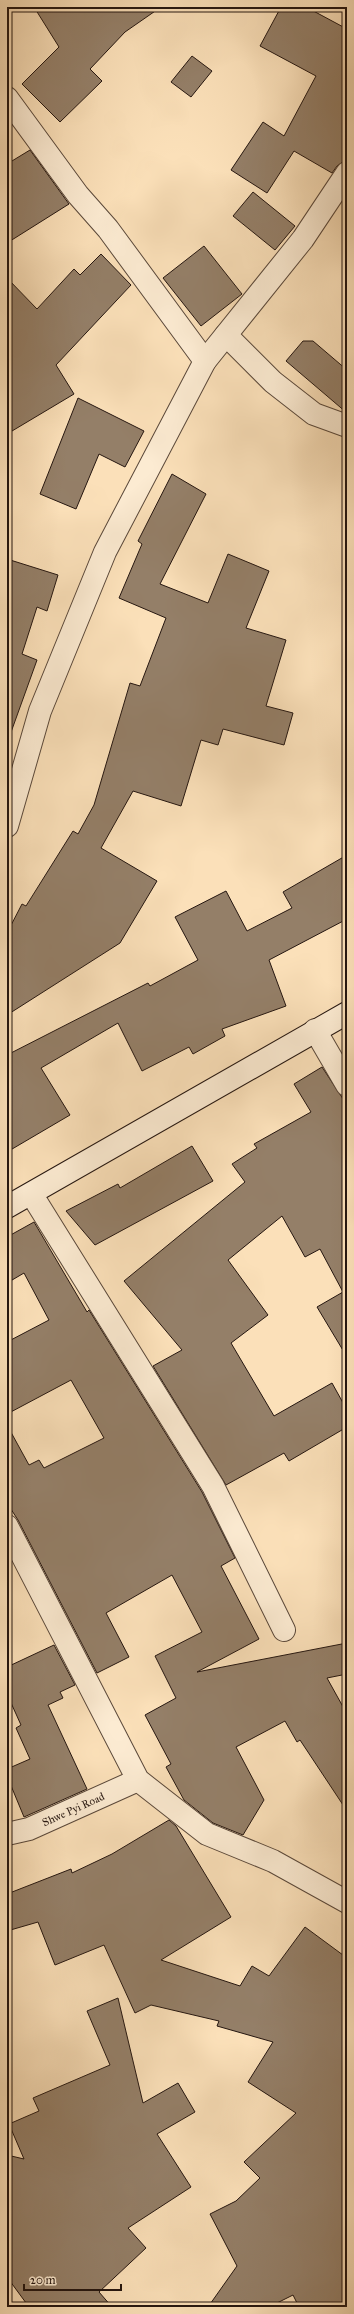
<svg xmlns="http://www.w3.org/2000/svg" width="354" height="2314" font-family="'IM FELL Great Primer',serif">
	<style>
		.building { fill: #947f68; stroke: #251610 }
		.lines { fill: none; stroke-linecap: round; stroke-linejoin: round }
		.street-casing { stroke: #5a483a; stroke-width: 24 }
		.secondary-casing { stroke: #251610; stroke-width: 24 }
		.street { stroke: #fcebd2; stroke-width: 22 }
		.secondary { stroke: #fcebd2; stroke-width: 22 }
		.labels { text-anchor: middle; stroke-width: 3; stroke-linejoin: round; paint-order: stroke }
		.street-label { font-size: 11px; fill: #251610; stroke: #fcebd2 }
	</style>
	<rect width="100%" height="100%" fill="#fbe0b9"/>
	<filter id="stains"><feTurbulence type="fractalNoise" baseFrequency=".005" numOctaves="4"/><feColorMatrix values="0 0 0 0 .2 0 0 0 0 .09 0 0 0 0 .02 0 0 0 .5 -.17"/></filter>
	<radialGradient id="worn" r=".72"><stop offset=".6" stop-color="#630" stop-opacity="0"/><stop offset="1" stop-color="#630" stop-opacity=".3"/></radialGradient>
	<path class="building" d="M34,7H161L125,32L90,69L102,81L60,122L22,84L59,47Z
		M281,7H306L347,29V159L337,166L332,173L294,151L267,193L231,170L263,122L284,136L316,76L260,46Z
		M192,56L212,71L191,97L171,82Z
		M30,150L69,204L7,243V164Z
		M253,192L295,226L275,250L233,216Z
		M204,246L242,294L201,326L163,278Z
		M101,254L131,285L56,365L74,394L7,434V278L37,309L74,269L80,275Z
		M303,341H313L347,370V413L286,361Z
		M78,398L144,431L125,467L99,454L76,509L40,494Z
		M172,474L206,494L160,584L208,603L228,554L269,571L246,628L286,640L266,706L293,713L284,745L223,729L218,745L201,740L181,806L133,791L101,848L157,881L120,943L7,1015V933L22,904L26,906L73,831L78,834L94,805L130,683L140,686L166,618L119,598L142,544L138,541Z
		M7,559L58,575L47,611L37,607L22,654L37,660L10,735L7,734Z
		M347,855V919L269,960L286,1006L222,1029L225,1036L193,1054L189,1047L142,1071L118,1023L41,1068L70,1115L7,1152V1055L148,983L150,986L198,960L175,917L226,891L247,931L292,908L283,892Z
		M322,1067L347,1105V1357L317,1307L343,1292L320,1249L305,1257L282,1216L228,1260L268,1315L231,1343L274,1416L332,1383L347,1410V1427L289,1461L284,1453L226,1485L153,1366L182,1350L124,1281L245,1182L232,1164L257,1148L254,1144L311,1112L294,1084Z
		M192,1146L213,1181L95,1245L66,1211L118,1184L120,1188Z
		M34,1222L87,1312L89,1310L202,1492L235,1558L221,1566L259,1639L197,1672L347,1643V1674L327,1678L347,1714V1811L300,1740L297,1742L285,1721L236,1747L264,1800L243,1835L213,1823L184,1800L166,1767L171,1764L145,1715L176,1698L155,1656L202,1632L172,1575L106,1613L129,1657L97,1673L18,1520L7,1503V1425L29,1465L39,1460L44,1468L104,1438L71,1380L7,1414V1342L49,1320L24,1273L7,1283V1237Z
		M54,1645L75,1685L60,1692L63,1698L48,1705L87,1789L24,1817L7,1776V1769L30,1759L16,1728L21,1725L7,1694V1667Z
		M169,1820L176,1826L231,1917L161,1960L240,1986L252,1966L269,1976L305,1927L347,1958V2307H299L293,2295L269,2307H208L237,2266L210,2214L236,2201L260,2178L244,2162L296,2113L248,2082L273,2042L217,2026L219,2021L151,2005L135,2013L104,1945L55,1965L38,1922L7,1931V1894L71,1869L72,1873L112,1854Z
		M118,1998L143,2103L178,2083L195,2112L157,2134L191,2187L128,2228L146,2248L99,2292L112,2307H29L7,2277V2155L24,2159L9,2124L39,2111L33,2098L110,2065L87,2011Z"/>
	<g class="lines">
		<g class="street-casing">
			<g id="street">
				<path d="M7,98L78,195L108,229L205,361"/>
				<path d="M226,335L273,382L314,414L347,426"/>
				<path d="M7,826L40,711L105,552L205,361L303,239L347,173"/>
				<path d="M315,1030L347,1085"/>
				<path d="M32,1195L213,1486L284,1630"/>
				<path d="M7,1526L138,1780L207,1834L273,1861L347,1902"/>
				<path id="s1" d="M7,1834L29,1829L138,1780"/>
			</g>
		</g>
		<g class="secondary-casing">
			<path id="secondary" d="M7,1207L347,1013"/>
		</g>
		<use href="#street" class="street"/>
		<use href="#secondary" class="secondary"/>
	</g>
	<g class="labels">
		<g class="street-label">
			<text dy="4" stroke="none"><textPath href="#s1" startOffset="71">Shwe Pyi Road</textPath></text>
		</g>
	</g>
	<rect width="354" height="2314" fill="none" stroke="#fbe0b9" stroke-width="24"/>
	<rect x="8" y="8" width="338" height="2298" fill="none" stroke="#251610" stroke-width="2"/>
	<rect x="12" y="12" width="330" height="2290" fill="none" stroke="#251610"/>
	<path d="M24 2284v6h97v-6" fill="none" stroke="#251610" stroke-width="2"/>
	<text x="30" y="2284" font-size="12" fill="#251610" stroke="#fcebd2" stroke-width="3" paint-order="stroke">20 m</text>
	<rect width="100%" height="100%" filter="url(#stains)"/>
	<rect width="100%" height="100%" fill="url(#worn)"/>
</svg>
